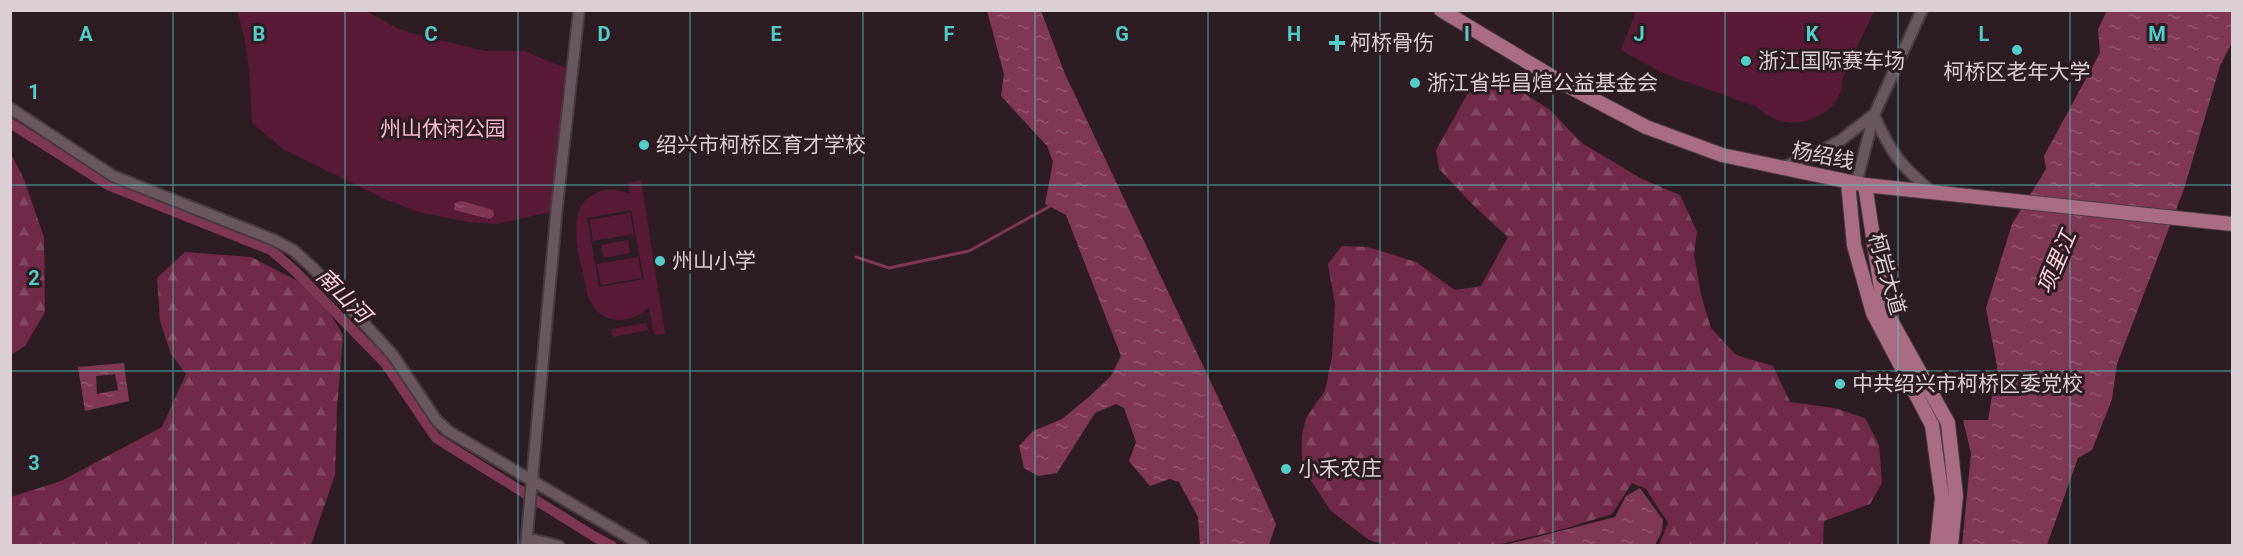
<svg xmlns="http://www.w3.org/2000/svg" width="2243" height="556" font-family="Roboto,'Noto Sans SC',sans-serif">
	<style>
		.forest { fill: url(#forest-firs) }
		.park { fill: #591a35; fill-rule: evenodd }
		.water { fill: url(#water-ripples); fill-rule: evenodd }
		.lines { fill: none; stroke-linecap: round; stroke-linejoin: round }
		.stream { stroke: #803753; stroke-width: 3 }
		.canal { stroke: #803753; stroke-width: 10 }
		.minor-casing { stroke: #483b3f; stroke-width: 14 }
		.major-casing { stroke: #483b3f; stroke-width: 16 }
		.minor { stroke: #6a575d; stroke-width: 10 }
		.major { stroke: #aa6c82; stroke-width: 14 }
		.grid { fill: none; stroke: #53cdc9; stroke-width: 1.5; stroke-opacity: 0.55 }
		.poi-dot { fill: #53cdc9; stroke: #2d1d22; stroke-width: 2 }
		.labels { text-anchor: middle; stroke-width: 6; stroke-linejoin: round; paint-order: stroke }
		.poi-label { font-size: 21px; fill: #dacfd2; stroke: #2d1d22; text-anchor: start }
		.park-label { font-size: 21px; fill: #fab8cd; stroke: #2d1d22 }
		.street-label { font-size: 21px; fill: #dacfd2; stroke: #2d1d22 }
		.water-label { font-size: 22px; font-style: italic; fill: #fdcfdd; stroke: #2d1d22 }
		.grid-label { font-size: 20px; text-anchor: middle; font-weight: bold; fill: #53cdc9; stroke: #2d1d22; stroke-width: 6; stroke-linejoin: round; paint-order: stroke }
	</style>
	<defs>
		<pattern id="forest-firs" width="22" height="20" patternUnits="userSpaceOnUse" patternTransform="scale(1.5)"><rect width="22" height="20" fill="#702946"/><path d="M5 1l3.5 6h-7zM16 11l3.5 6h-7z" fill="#844760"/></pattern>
		<pattern id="water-ripples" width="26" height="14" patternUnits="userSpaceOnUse" patternTransform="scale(1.5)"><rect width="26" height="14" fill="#803753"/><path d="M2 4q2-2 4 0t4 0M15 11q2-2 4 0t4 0" fill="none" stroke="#91536b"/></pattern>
	</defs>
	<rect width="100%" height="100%" fill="#2d1d22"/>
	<path class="forest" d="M1498,77L1549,109L1582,143L1642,179L1680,195L1697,232L1694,255L1701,295L1711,328L1736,355L1773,366L1790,402L1834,408L1865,418L1879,445L1882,483L1870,504L1824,521L1823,545H1659L1668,523L1646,489L1632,483L1612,514L1567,528L1497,545H1386L1369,540L1331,511L1302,467V435L1306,418L1325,391L1332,357L1335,304L1328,264L1342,246L1368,247L1416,262L1455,290L1481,286L1508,237L1475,207L1439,169L1436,150L1476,79Z
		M11,154L23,177L44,237L45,312L25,346L11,355Z
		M185,252L251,257L317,291L343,335L337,408L335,475L311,545H11V497L61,481L162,427L186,374L171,354L160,321L157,278Z"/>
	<path class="park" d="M237,11H366L397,28L415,34L485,51H524L568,69L550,212L497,224L468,222L418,212L387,200L283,149L252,123C251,85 249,47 237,11Z
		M1636,11V10L1874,11L1842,80C1844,107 1810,127 1785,122C1774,120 1764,113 1755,106L1662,73L1621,50Z
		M641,180L665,334L654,335L649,308C627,326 600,325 588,297C583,268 561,211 594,194C606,187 618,189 630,194L628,183ZM631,210L644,279L599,287L587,218Z
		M630,213L634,234L593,241L590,220Z
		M628,240L630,253L603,258L601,245Z
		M638,257L642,278L601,285L597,264Z
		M647,323L648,330L613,337L611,329Z"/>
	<path class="water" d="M987,11H1041L1065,74L1233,429L1276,524L1269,545H1200L1198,517L1179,482L1170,479L1150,486L1129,461L1136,442L1124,408L1116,404L1095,413L1057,473L1038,476L1024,468L1019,446L1033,431L1062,419L1090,396L1111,376L1121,356L1066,215L1045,204L1053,162L1047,146L1001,96L1004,74Z
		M2107,11H2232V42L2220,66L2184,189L2117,364L2112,399L2092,450L2078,458L2047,545L1962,546L1971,453L1963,420H1988L1997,366L1986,308L2012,224L2046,169L2044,156L2100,53L2098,29Z
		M462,201L493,210L494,216L490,219L454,210L455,203Z
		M124,363L129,401L85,411L78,367ZM115,374L118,390L97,394L96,376Z
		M1640,488L1663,520L1662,531L1655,545H1505L1615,517L1626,496Z"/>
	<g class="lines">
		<path class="stream" d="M856,257L889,268L969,251L1052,205"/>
		<path class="canal" d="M10,123L108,185L271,250L295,271L385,363L436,438L595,537L612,546"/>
		<g class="minor-casing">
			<path id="minor" d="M10,108L113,176L274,240L293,250L313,268L392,354L437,421L448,431L643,546
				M1874,115C1891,153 1900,165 1932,192
				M1781,168L1816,154L1841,140L1873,115
				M1856,184L1874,115L1922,10
				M527,538L559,546
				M526,546L557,206L579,10"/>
		</g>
		<g class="major-casing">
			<path id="major" d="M1441,10L1566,85L1646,127L1722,155L1865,185L2232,224
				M1848,182L1854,245L1873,313L1932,425L1942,498L1937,546
				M1865,185L1884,308L1948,423L1956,496L1951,546"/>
		</g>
		<use href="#minor" class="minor"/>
		<use href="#major" class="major"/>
	</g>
	<path class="grid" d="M173,10V546M345,10V546M518,10V546M690,10V546M863,10V546M1035,10V546M1208,10V546M1380,10V546M1553,10V546M1725,10V546M1898,10V546M2070,10V546M10,185H2232M10,371H2232"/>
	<g class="poi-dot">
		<path d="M1334 34h6v6h6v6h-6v6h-6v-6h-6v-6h6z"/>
		<circle cx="2017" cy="50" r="6"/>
		<circle cx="1746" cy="61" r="6"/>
		<circle cx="1415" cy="83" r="6"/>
		<circle cx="644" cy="145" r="6"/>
		<circle cx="660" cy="261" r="6"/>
		<circle cx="1840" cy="384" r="6"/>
		<circle cx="1286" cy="469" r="6"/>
	</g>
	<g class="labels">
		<g class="poi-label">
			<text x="1350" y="50">柯桥骨伤</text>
			<text x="1758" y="68">浙江国际赛车场</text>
			<text x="2017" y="79" text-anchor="middle">柯桥区老年大学</text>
			<text x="1427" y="90">浙江省毕昌煊公益基金会</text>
			<text x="656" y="152">绍兴市柯桥区育才学校</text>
			<text x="672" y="268">州山小学</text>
			<text x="1852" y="391">中共绍兴市柯桥区委党校</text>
			<text x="1298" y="476">小禾农庄</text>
		</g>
		<g class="park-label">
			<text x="443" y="136">州山休闲公园</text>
		</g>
		<g class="street-label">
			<text transform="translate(1823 156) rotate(11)" y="7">杨绍线</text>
			<text transform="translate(1887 274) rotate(74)" y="7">柯岩大道</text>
		</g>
		<g class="water-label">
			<text transform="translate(2056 262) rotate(-67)" y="8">项里江</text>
			<text transform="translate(344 295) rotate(45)" y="8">南山河</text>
		</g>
	</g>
	<g class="grid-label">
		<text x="86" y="41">A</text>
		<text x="259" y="41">B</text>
		<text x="431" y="41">C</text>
		<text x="604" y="41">D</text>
		<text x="776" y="41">E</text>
		<text x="949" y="41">F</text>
		<text x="1122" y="41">G</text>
		<text x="1294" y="41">H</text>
		<text x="1467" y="41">I</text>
		<text x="1639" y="41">J</text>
		<text x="1812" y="41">K</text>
		<text x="1984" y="41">L</text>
		<text x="2157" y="41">M</text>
		<text x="34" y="99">1</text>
		<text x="34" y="285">2</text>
		<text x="34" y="470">3</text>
	</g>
	<rect width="2243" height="556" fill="none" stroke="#dacfd2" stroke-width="24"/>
</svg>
